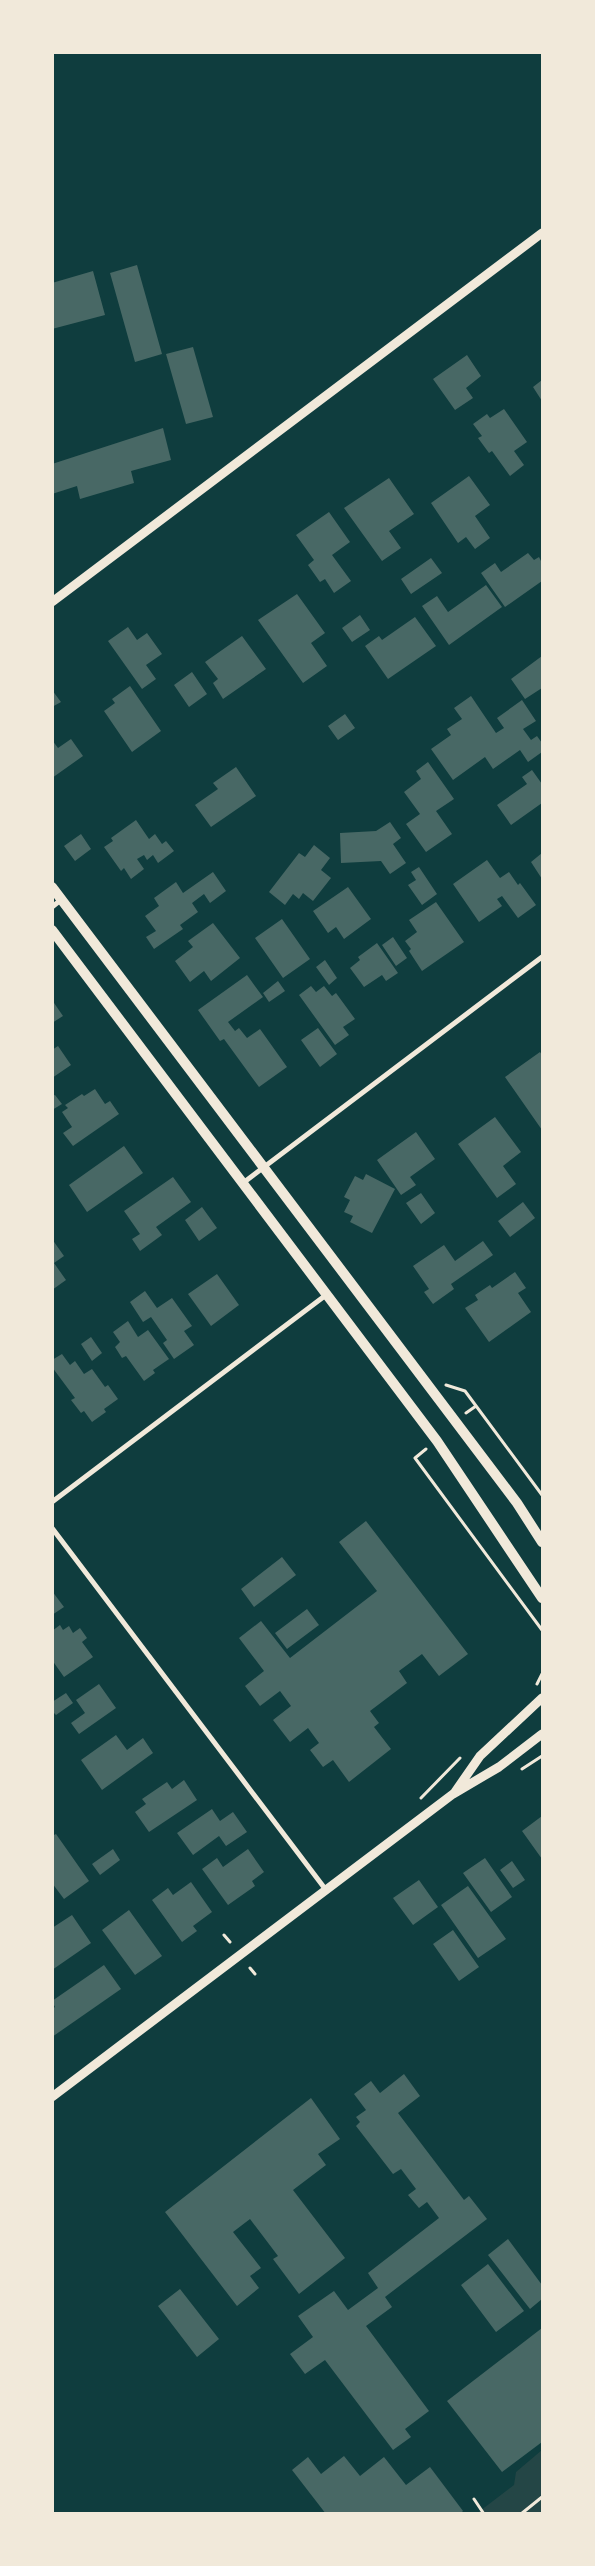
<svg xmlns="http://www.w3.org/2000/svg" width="595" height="2566" font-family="'DM Sans',sans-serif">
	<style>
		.green { fill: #244646 }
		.building { fill: #486865 }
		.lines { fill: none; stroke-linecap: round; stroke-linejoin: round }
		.path { stroke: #f1e9da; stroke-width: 3 }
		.minor { stroke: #f1e9da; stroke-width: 5 }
		.tertiary { stroke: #f1e9da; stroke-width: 9 }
		.secondary { stroke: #f1e9da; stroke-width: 10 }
	</style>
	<rect width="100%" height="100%" fill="#0f3d3e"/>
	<path class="green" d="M542,2450V2513L476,2514L514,2485L516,2472Z"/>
	<path class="building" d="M137,265L162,354L135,362L110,273Z
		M93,271L105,315L52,329V283Z
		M193,347L213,417L186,424L166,354Z
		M467,355L481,376L466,388L473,398L455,410L433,379Z
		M542,380V401L533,387Z
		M504,409L527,442L514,451L524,465L510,476L492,451L489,453L478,438L482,436L473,424L487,414L490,418Z
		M163,428L171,460L131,471L134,483L80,499L77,486L52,494V464Z
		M469,476L490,505L475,516L490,538L475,549L466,537L458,543L431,503Z
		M389,478L414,514L389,531L401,548L382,561L344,508Z
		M329,512L350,542L332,555L351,581L334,593L325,579L320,582L308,565L314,560L296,535Z
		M528,553L534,560L539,557L542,563V581L505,607L481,573L495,563L501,572Z
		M431,558L442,573L411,594L401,579Z
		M486,585L502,607L449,645L422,606L437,596L448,612Z
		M297,594L325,633L311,643L327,666L303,683L258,620Z
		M360,615L370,630L352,642L342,628Z
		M415,617L436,646L388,679L365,646L379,636L382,640Z
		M128,627L137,640L147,633L162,654L146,665L156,679L142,689L108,641Z
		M242,636L266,669L223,699L213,683L218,679L205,662Z
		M542,656V688L525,699L511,679Z
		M192,672L207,694L189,707L174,685Z
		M130,686L161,731L132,752L104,711L115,703L112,699Z
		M52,690L61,702L52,707Z
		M471,696L496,733L504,728L497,718L522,700L536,721L523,729L531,740L537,736L542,743V752L528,762L520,750L493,769L485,757L453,780L431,749L451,735L447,729L462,719L454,708Z
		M345,714L355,728L338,740L328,726Z
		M71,739L83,756L52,778V740L58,748Z
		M428,762L454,799L436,811L452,834L426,852L406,824L420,814L404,792L421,779L416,771Z
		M236,767L256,796L211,827L195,805L218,789L213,783Z
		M532,770L542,784V803L511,825L497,805L527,784L522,777Z
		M136,820L149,839L155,834L162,844L166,841L174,851L158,863L153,855L147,860L144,855L137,859L144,869L131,879L124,868L121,871L104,847L113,841L111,838Z
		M390,822L401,838L393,844L406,863L390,874L381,861L341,863L340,833L376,831Z
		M81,834L91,849L75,861L64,846Z
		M314,845L330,858L321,870L331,878L313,901L303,893L299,899L293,894L285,905L269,892L299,853L305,857Z
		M542,853V879L531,862Z
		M487,860L500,878L509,872L518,885L520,883L536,905L518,918L502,896L497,899L502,906L479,922L453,884Z
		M419,867L437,894L422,905L408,885L416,880L411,872Z
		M213,872L226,891L210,903L204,894L192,903L198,912L180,925L183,929L154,949L146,937L156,931L145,916L159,906L154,898L176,882L183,893Z
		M348,887L371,919L344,939L336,927L328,933L313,911Z
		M436,902L464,942L422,971L409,951L411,949L405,941L417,932L409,920Z
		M282,919L310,959L283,978L255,938Z
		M213,923L240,958L211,981L204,971L190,982L175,961L193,947L188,941Z
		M393,937L407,958L396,966L382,945Z
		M377,943L398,973L386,981L382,975L364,987L350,968L360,960L358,957Z
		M325,960L337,978L329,985L316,967Z
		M247,975L263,997L228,1022L235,1031L239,1028L247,1038L260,1029L287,1067L259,1087L224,1039L220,1041L198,1010Z
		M278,981L285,991L269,1002L263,993Z
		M311,986L316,992L324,986L332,996L336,993L355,1019L343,1027L349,1035L335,1045L299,995Z
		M52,1000L63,1016L52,1023Z
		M318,1028L337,1054L320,1067L301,1040Z
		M58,1046L71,1065L52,1078V1050Z
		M540,1052L542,1055V1130L505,1077Z
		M95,1089L105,1104L110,1101L119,1114L73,1146L63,1133L72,1127L62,1112L68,1108L65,1105L82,1094L84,1096Z
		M55,1095L62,1104L52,1110V1096Z
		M495,1117L521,1152L503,1166L516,1184L497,1198L458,1144Z
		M416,1132L435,1159L410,1177L416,1185L401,1195L377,1160Z
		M124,1146L143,1173L87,1212L69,1185Z
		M366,1174L395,1189L372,1233L350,1222L353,1216L344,1212L350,1200L344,1197L355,1176L363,1180Z
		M173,1177L191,1202L156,1227L162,1235L140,1251L132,1239L140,1234L124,1211Z
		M421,1193L435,1213L421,1224L406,1203Z
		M523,1202L535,1218L510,1237L498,1221Z
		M202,1207L217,1228L199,1241L185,1220Z
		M52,1239L64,1256L54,1263L66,1280L52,1290Z
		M483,1241L493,1255L451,1284L454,1289L433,1304L424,1292L429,1289L413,1266L444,1245L455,1261Z
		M515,1272L526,1288L518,1293L531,1312L489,1342L465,1308L478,1300L475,1295L490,1285L492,1288Z
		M217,1274L239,1305L211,1326L188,1294Z
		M145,1291L157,1308L172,1298L192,1326L184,1331L194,1345L174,1359L163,1343L167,1340L151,1317L143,1322L130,1302Z
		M128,1321L138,1337L148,1330L169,1359L153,1370L155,1373L144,1381L126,1356L122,1358L115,1347L120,1342L113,1332Z
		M91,1337L102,1353L92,1361L81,1344Z
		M62,1354L70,1365L75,1361L84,1374L92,1369L105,1387L108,1385L118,1399L104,1409L106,1412L92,1422L84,1411L81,1413L71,1400L75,1398L52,1367V1360Z
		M366,1521L468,1654L439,1676L422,1654L399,1671L407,1683L370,1711L379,1723L374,1727L391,1749L349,1782L333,1760L323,1767L310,1750L319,1743L308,1728L290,1742L273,1720L291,1706L280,1691L260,1706L245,1686L264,1671L239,1638L261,1621L290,1658L377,1591L339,1542Z
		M282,1557L296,1575L254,1607L241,1589Z
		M52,1591L64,1607L52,1615Z
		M307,1609L319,1625L287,1649L275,1633Z
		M60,1625L63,1630L69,1626L73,1633L80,1628L87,1638L82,1642L93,1657L64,1677L52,1660V1631Z
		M99,1684L116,1708L79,1734L71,1723L85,1713L76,1700Z
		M66,1693L73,1703L56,1715L52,1711V1702Z
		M116,1735L127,1750L143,1738L153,1753L102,1790L81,1760Z
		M184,1780L197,1800L149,1832L135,1812L146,1804L142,1799L167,1782L172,1789Z
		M212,1809L220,1821L233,1812L247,1832L226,1846L219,1836L193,1855L177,1833Z
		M542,1816V1859L522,1831Z
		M56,1834L89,1881L64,1899L52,1883V1836Z
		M113,1849L120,1860L100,1875L92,1864Z
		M248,1849L264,1872L252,1881L255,1886L228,1905L202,1869L217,1858L223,1867Z
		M485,1858L512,1897L491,1912L463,1873Z
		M512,1861L525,1880L513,1888L500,1870Z
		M419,1880L438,1907L413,1925L393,1898Z
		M191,1882L212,1912L193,1926L197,1931L182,1942L152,1900L168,1888L173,1895Z
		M468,1886L506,1939L478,1958L441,1905Z
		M129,1910L162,1956L135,1975L102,1930Z
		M72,1915L91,1943L52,1970V1928Z
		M453,1930L479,1967L459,1981L433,1944Z
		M104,1965L121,1989L52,2037V2009L55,2007L52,2001Z
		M404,2074L420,2096L398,2113L464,2200L469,2196L487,2219L385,2297L392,2307L366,2326L429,2411L405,2429L411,2437L393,2450L325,2360L305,2374L290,2354L313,2337L298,2316L334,2291L348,2310L378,2288L368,2273L439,2218L427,2202L419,2208L408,2195L416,2189L401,2169L393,2174L356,2126L360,2122L356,2117L366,2110L354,2094L371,2081L380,2093Z
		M311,2098L340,2139L318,2154L326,2165L293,2190L345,2258L299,2294L273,2259L278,2256L250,2219L233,2232L261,2268L250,2276L259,2288L237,2306L165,2212Z
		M508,2239L542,2285V2299L530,2309L488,2255Z
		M488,2264L524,2311L496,2332L461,2285Z
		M180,2289L219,2339L197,2357L158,2306Z
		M542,2328V2442L502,2472L447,2401Z
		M344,2456L360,2476L384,2457L406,2485L430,2467L463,2511L460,2514H326L292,2470L308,2457L321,2474Z"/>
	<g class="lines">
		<path class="path" d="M446,1385L465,1391L542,1495
			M466,1413L476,1406
			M426,1449L415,1458L542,1630
			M537,1684L542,1674
			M522,1769L542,1756
			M421,1798L460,1758
			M224,1935L230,1942
			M250,1968L255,1974
			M474,2499L484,2514
			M521,2514L542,2497"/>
		<path class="minor" d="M52,907L62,899
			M243,1183L542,957
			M52,1502L326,1295
			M52,1528L326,1890"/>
		<path class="tertiary" d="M52,602L542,233
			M455,1792L480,1756L542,1698
			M52,2097L453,1794L499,1767L542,1734"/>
		<path class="secondary" d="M52,887L517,1503L542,1542
			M52,930L437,1441L542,1598"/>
	</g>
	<rect width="595" height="2566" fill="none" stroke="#f1e9da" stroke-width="108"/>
</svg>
